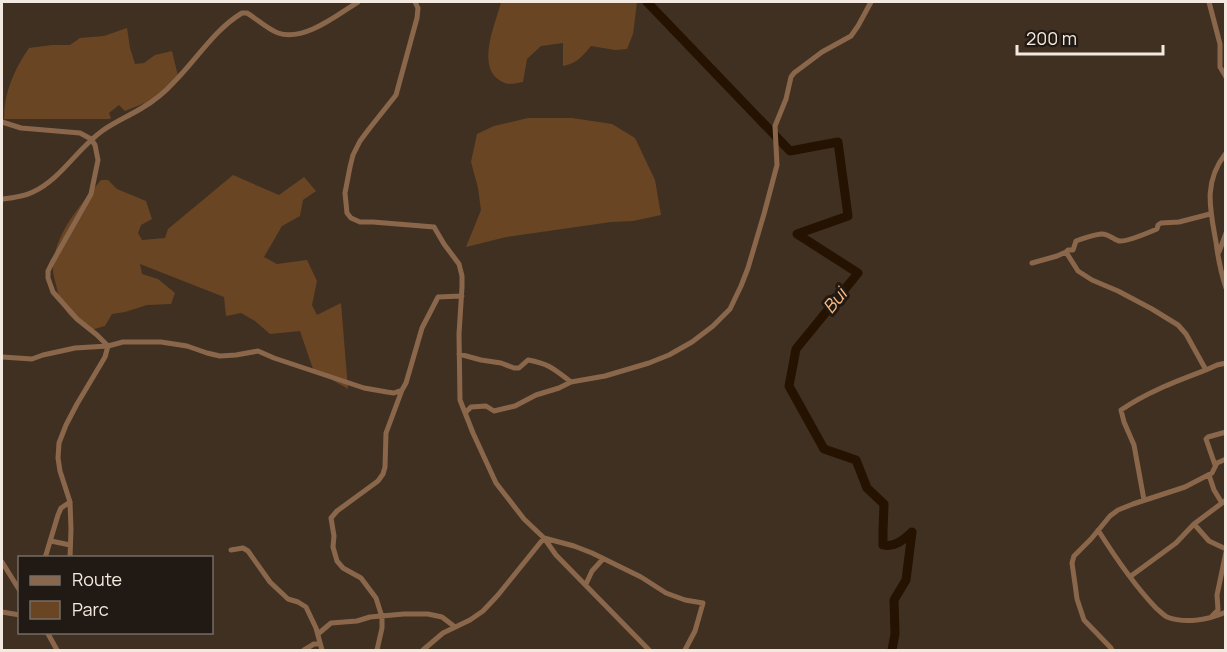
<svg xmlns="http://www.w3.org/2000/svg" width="1227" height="652" font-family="Manrope,sans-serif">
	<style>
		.green { fill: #694524 }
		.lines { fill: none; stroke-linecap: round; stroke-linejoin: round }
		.river { stroke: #261201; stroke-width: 9 }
		.minor { stroke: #8a674a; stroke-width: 5 }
		.labels { text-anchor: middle; stroke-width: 6; stroke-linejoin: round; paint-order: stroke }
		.water-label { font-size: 18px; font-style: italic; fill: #febc83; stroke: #211913 }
	</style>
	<rect width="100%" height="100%" fill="#403022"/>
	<path class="green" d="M501,2H637L633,34L627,49L615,50L591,46C582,57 577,63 563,66V43L541,46L527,59L523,82C518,83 509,85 505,83C473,72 496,23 501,2Z
		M127,28L130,48L135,64L144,63L155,55L172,51L178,76L152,100L125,111L119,105L109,113L111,118L109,119H4C4,92 14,70 29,48L52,45H70L80,38L104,36Z
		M528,118H572L612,124L635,138L655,180L661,215L633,221L611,222L506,237L466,247L481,210L478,188L471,162L477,134L494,126Z
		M233,175L279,195L304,177L316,191L303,200L300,216L282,226L264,257L277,264L307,260L317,281L312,305L317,315L341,303L348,389L313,369L300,331L270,334L255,321L241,313L226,316L224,297L140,264L142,274L158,279L175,293L171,304L147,305L125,312L112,314L105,326L91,330C69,318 64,313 57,289C56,283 53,276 53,270C53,235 80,206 101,180H108L117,189L146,201L152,219L141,225L138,233L142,240L165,238L168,229Z"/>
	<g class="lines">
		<path class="river" d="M647,2L790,151L838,142L848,216L797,234L858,273L796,349L789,386L824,449L856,460L867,488L884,504L883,532V545C895,548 904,539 912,532L906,580L894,600L895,634L892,650"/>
		<path class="minor" d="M415,2L418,8L417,18L396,95L369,129L360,141L353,155L350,167L345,193L347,213L351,218L360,222H373L434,227L444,244L459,264L462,276V287L459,334L460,400L473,433L496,483L524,519L544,538L556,555L649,650
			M1209,2L1220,44V67L1226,77
			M2,122L21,128L80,133L91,139L95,145L98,160L91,194L52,263L48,271V278L53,292L77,319L97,335L108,346
			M1226,153C1203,182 1210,209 1216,242C1218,258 1221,273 1226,288
			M2,199C12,198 23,197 33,192C61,179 77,149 102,131C114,122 129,116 142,108C154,101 165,92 174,82C197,59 214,30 242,13H247C257,19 267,29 278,33C304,42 337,15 358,2
			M1066,252L1068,250H1073L1076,241C1084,238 1093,235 1101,234C1108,233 1112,239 1119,241C1126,242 1150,232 1157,229L1158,225L1161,223L1179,222L1210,214
			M1219,252L1226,233
			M1032,263L1057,256L1066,252L1078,271L1092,280L1118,291L1152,309L1178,325L1186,334L1206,370L1217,365L1226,363
			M459,354L481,360L501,363L514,368H519L528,360C550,364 554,369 571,382
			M2,357L32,359L43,355L75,348L108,346L123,342H161L187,346L207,353L220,356L236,355L258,351L274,358L364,388L387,392L394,393L402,390L406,383L422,328L436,301L438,297L462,296
			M466,412L471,407L486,406L494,411L515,406L536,395L559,388L571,382L605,376L649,363L669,355L692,342L713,326L730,309L741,286L748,268L764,214L777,165L775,126L786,99L791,77L794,73L822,52L851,36L858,26L871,2
			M1215,465L1206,439L1208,437L1226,432
			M1209,475L1214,490L1222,503
			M1144,500L1134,445L1124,422L1121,410C1147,392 1177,381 1206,370
			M1194,524L1209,541L1226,549
			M1098,530C1115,557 1134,585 1156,608C1160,611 1163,615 1167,617C1185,624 1208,620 1226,612
			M51,541L70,545
			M231,550L243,548L248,551L270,582L288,599L298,602L306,607L316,628L322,650
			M45,558L58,515L61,508L70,502
			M70,558L71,529L70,502L60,471L58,458L59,443L66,425L77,404L105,357L108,346
			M2,562L20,591
			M1131,576L1176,543L1194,524L1226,500
			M586,584L592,571L603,559
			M2,612L20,615
			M1212,616L1218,610L1217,595L1226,552
			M47,632L57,650
			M318,634L331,623L357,621L370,617L404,614H428L442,617L455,627
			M304,650L314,644H319
			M377,650L382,628V617L376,598L361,578L343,568L337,561L333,547L334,536L331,518L337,511L378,481L383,474L385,467L386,433L402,390
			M423,650L443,633L470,620L483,611L498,595L544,538L574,546L592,553L641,577L666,593L685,600L703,603L695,631L685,650
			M1112,650L1111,648L1084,620L1077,599L1075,584L1072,563L1074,556L1091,539L1110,516L1118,510L1133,504L1185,487L1212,473L1217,463L1226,459"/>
	</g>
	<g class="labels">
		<g class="water-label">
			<text transform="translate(835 301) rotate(-51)" y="6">Bui</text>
		</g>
	</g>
	<rect width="1227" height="652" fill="none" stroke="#f3e9e0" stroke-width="6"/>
	<rect x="18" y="556" width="195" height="78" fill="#211913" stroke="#756c65" stroke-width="1.5"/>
	<rect x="30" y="576" width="30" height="9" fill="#8a674a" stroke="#756c65" stroke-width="1.5"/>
	<text x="72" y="586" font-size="18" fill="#f3e9e0">Route</text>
	<rect x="30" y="601" width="30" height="18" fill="#694524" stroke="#756c65" stroke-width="1.5"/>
	<text x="72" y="616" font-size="18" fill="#f3e9e0">Parc</text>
	<path d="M1017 45v9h146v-9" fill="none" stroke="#f3e9e0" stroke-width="3"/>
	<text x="1026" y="45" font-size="18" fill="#f3e9e0" stroke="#211913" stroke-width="4.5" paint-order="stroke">200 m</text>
</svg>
